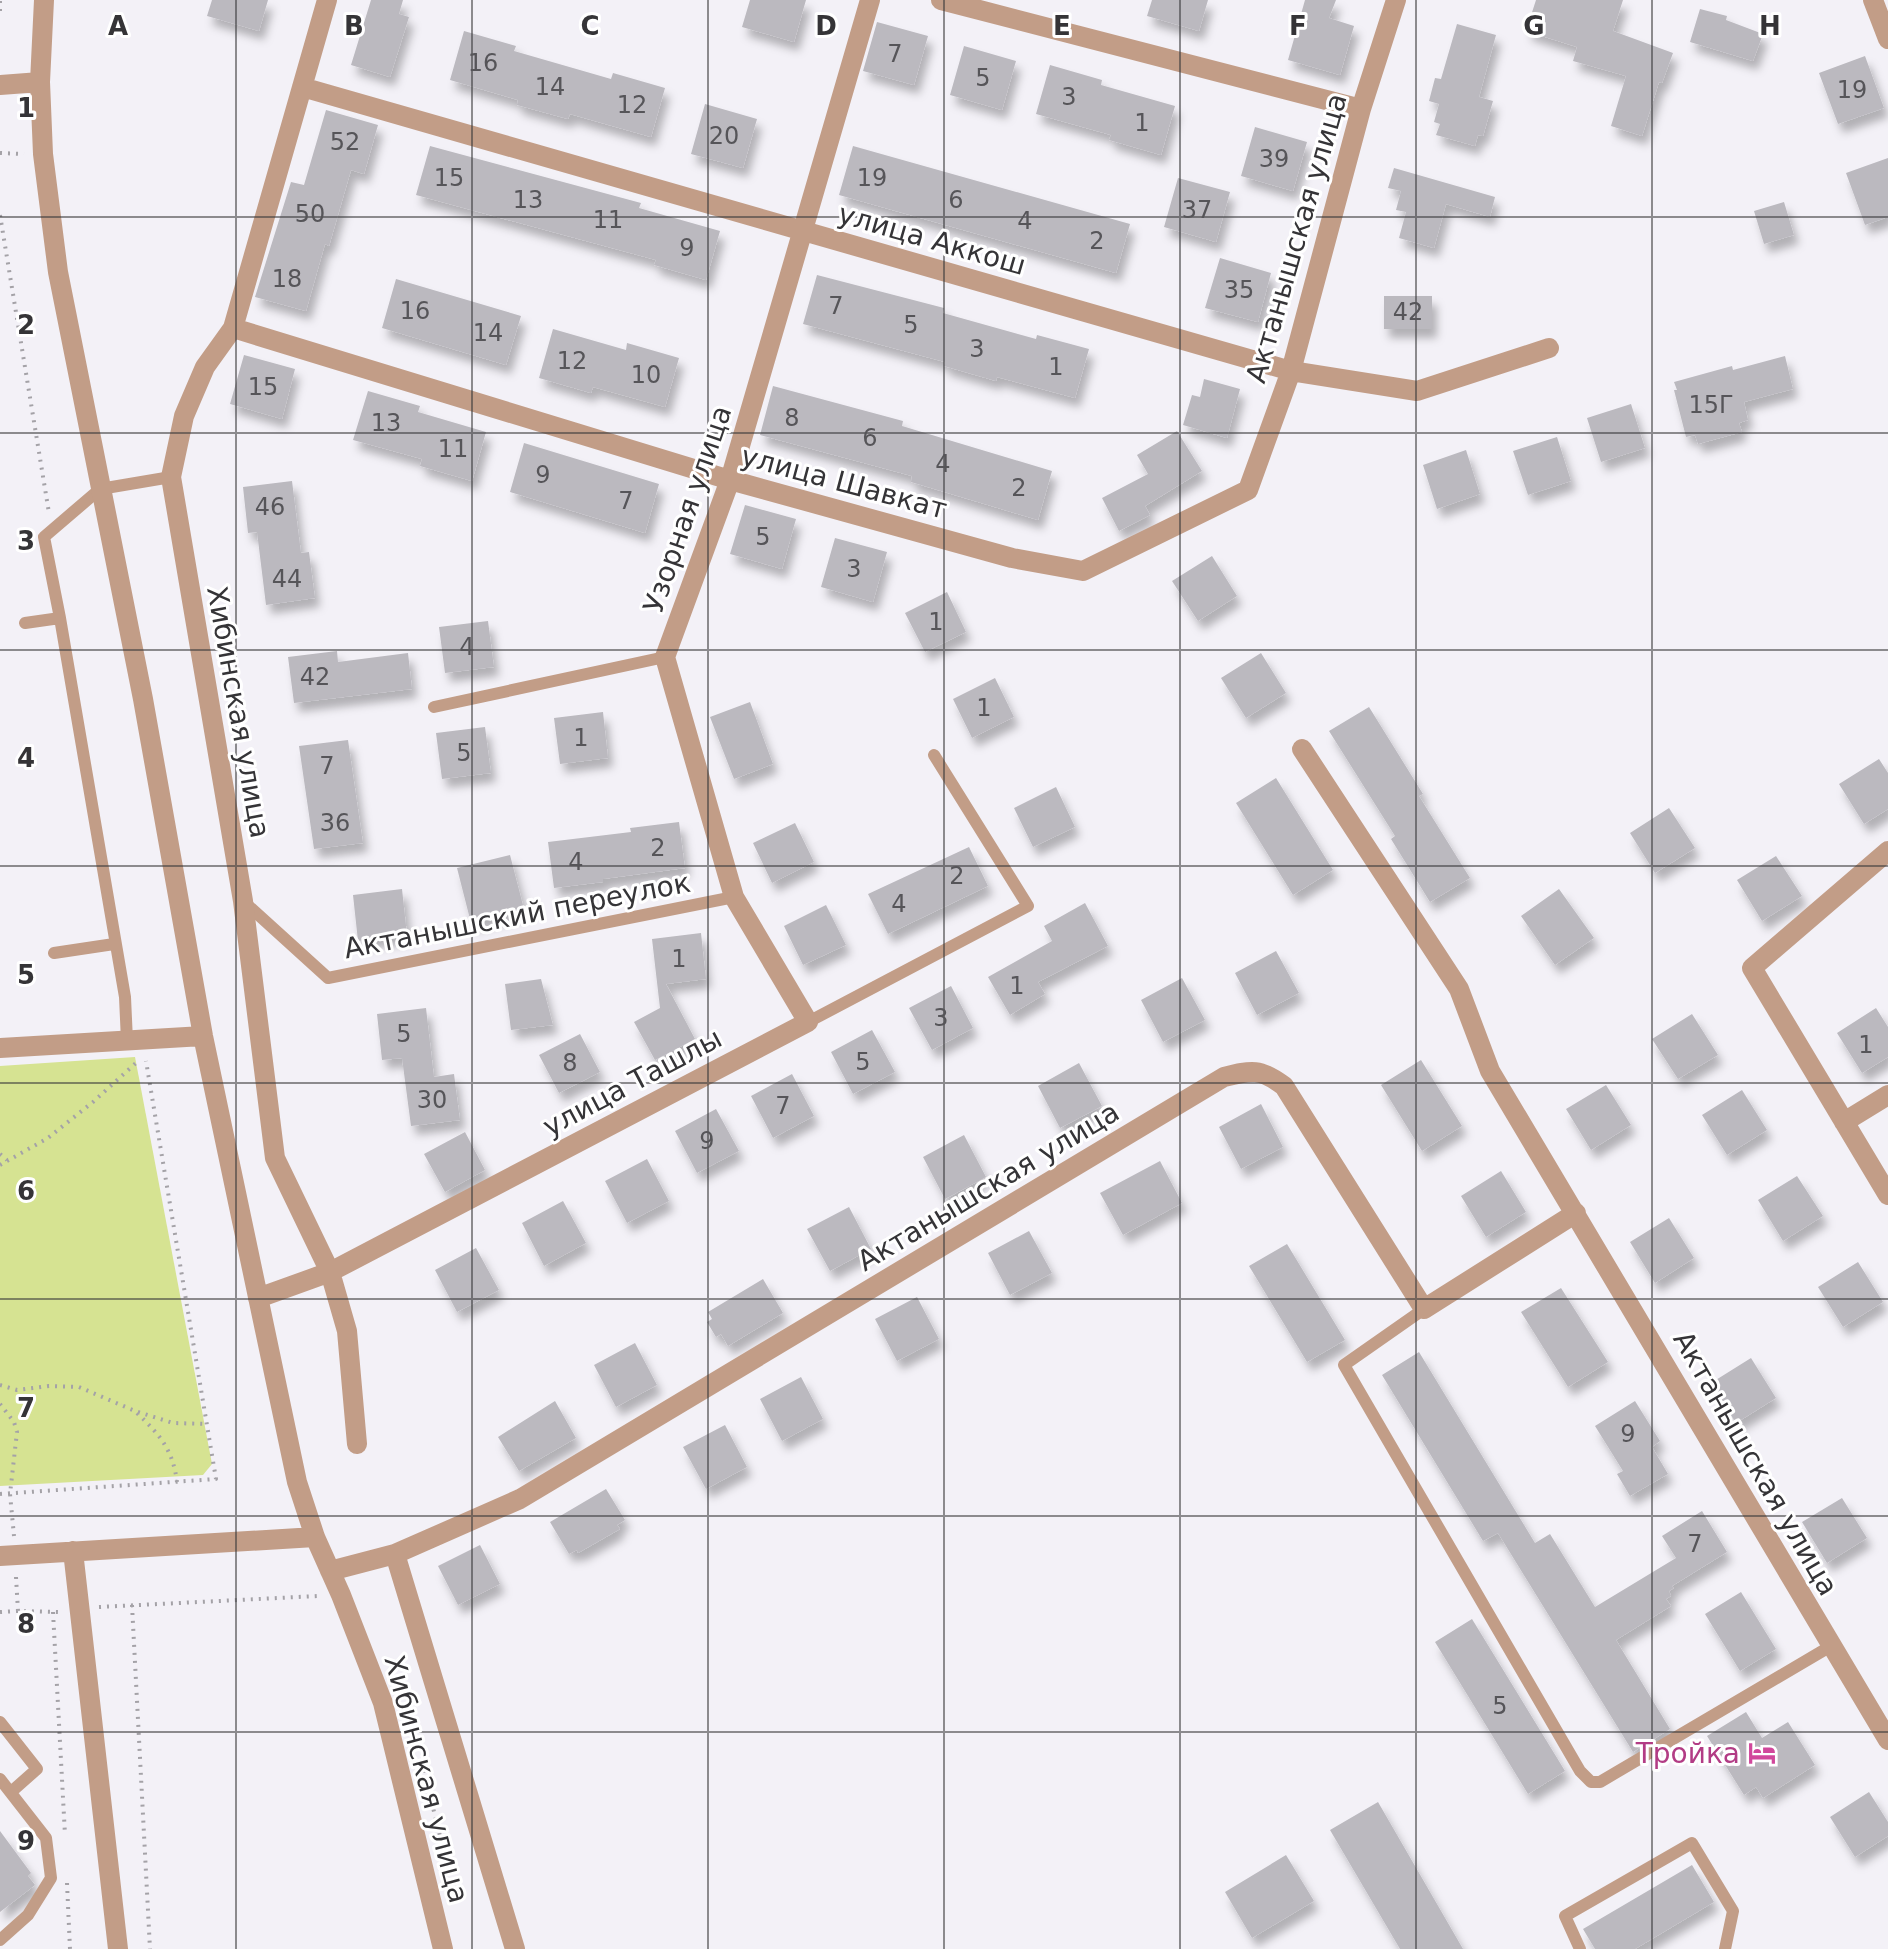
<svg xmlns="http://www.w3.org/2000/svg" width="1888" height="1949" font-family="'DejaVu Sans',sans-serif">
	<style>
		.green { fill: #d6e392 }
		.building { fill: #bbb9bf; filter: url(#shadow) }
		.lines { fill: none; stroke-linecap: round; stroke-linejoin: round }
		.path { stroke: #a4a2a7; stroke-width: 4; stroke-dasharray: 2 6; stroke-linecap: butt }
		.service { stroke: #c29d87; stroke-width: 12 }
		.minor { stroke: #c29d87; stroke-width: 20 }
		.grid { fill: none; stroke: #353437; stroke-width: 2; stroke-opacity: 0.55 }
		.labels { text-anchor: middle; stroke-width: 6; stroke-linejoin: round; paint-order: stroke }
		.number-label { font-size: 24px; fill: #565559 }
		.street-label { font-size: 28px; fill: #353437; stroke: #fff }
		.hotel-label { font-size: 28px; fill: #b23c85; stroke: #fff; text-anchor: end }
		.grid-label { font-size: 26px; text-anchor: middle; font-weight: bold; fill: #353437; stroke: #fff; stroke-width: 6; stroke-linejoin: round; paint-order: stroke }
	</style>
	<defs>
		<filter id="shadow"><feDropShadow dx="5" dy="9" stdDeviation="4" flood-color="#0004"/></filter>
	</defs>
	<rect width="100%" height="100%" fill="#f3f1f7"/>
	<path class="green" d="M135,1057L212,1464L203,1475L0,1486V1066Z"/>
	<path class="building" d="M212,0H268L259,31L207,16Z
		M371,0H403L399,14L409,17L390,77L351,65Z
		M750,0H806L794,42L742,27Z
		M1152,0H1208L1199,31L1147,16Z
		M1305,0H1336L1329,18L1354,26L1340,75L1288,60Z
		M1536,0H1623L1613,31L1673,53L1662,83L1659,82L1642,136L1611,126L1626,76L1573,61L1577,47L1526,31Z
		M1700,9L1727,16L1726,20L1763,34L1753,61L1690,42Z
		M877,22L928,36L914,85L863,71Z
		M1457,24L1496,35L1479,97L1493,101L1483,136L1478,135L1475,146L1436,135L1440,124L1434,122L1439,104L1429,101L1435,78L1441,79Z
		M464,31L516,46L514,51L611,79L613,73L665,88L651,137L570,114L568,119L517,105L518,100L450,80Z
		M964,46L1016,61L1002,110L950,95Z
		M1865,56L1884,108L1838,124L1819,73Z
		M1050,65L1102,80L1101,85L1175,106L1161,155L1109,140L1111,135L1036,114Z
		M705,104L757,119L743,168L691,154Z
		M326,110L378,125L364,174L351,170L329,246L325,244L306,311L255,297L291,182L304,185Z
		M1255,127L1307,142L1293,191L1241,176Z
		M430,146L641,203L639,208L720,231L706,280L654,265L656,260L416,195Z
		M853,146L1130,224L1116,273L839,195Z
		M1888,158V217L1865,225L1846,173Z
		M1394,168L1495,197L1490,217L1446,204L1434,248L1399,238L1406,212L1396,210L1401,191L1388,188Z
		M1178,178L1230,192L1216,242L1164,227Z
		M1784,202L1794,235L1764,244L1754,211Z
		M1220,258L1271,273L1258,322L1205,308Z
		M817,275L944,308L943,313L1036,339L1037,335L1089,349L1075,398L997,377L996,381L944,366L945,362L803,324Z
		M396,279L521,316L506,365L382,328Z
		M1384,296H1432V329H1384Z
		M553,329L626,350L627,343L679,358L665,407L593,387L591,393L539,378Z
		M244,355L295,369L282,419L230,404Z
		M1785,356L1793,389L1744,402L1748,420L1739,423L1742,432L1698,444L1695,435L1686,437L1674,390H1677L1674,382L1732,366L1733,370Z
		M1204,379L1240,389L1227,438L1183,425L1192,395L1200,397Z
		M773,386L903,421L902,426L1052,471L1038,520L911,482L912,476L760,435Z
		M368,391L420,406L418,412L486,432L472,481L420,466L422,459L353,440Z
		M1631,404L1645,448L1601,462L1587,418Z
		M1177,431L1202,471L1145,506L1150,515L1119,531L1102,498L1148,474L1137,455Z
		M1557,437L1571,481L1528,495L1513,451Z
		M524,443L659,484L645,533L510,492Z
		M1466,450L1480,494L1437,509L1423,465Z
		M292,481L301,553L309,552L315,598L266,605L257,532L248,533L243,487Z
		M745,505L796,519L782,569L730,554Z
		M835,538L887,552L873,602L821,587Z
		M1212,556L1237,596L1198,621L1172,581Z
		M947,592L966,632L925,652L905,613Z
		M488,621L494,667L445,673L439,627Z
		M337,651L338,662L408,653L412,689L294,703L288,657Z
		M1261,653L1286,693L1246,718L1221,678Z
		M995,678L1014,717L972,738L953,699Z
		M750,702L773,764L734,779L710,717Z
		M1369,707L1423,794L1419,796L1470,878L1430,902L1391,839L1395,836L1329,731Z
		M603,712L608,758L560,764L554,718Z
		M485,727L491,773L442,779L436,733Z
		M348,740L363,843L314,849L299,746Z
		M1879,759L1888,773V809L1864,824L1839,784Z
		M1276,778L1333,870L1293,895L1236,803Z
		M1056,787L1075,827L1033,847L1014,808Z
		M1669,808L1695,848L1655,873L1630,833Z
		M679,822L685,868L603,879V882L554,888L548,842L631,832L630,828Z
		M795,823L814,862L772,883L753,843Z
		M969,847L988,886L888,934L868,894Z
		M510,855L524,909L471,923L457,868Z
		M1776,856L1802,896L1762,921L1737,880Z
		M402,889L407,935L358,941L353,895Z
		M1559,889L1594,938L1555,965L1521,916Z
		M1085,903L1108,946L1038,982L1045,994L1010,1015L988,977L1052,941L1044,926Z
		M826,905L846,945L803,965L784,926Z
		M701,933L706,979L666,984L695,1039L655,1060L634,1022L660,1008L652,939Z
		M1276,951L1299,993L1257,1015L1235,973Z
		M1182,978L1205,1020L1163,1042L1141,1000Z
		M541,979L553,1025L511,1030L505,984Z
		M951,986L973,1028L932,1050L909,1008Z
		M426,1008L434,1077L454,1074L460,1120L411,1126L402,1058L382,1060L377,1014Z
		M1876,1008L1888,1027V1057L1862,1073L1837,1033Z
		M1692,1014L1718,1055L1678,1079L1652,1039Z
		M872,1030L895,1072L853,1094L831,1052Z
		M580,1034L600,1072L559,1093L539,1055Z
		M1421,1060L1462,1126L1422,1151L1381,1085Z
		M1079,1063L1102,1106L1060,1128L1038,1086Z
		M792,1074L814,1116L773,1138L751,1096Z
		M1606,1085L1631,1125L1591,1150L1566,1109Z
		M1742,1090L1767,1130L1727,1155L1702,1115Z
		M1261,1104L1283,1147L1241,1169L1219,1127Z
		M716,1109L739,1151L697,1173L675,1131Z
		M465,1132L485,1170L445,1192L424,1154Z
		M964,1135L986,1177L945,1199L923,1157Z
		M647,1159L669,1201L627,1223L605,1181Z
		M1160,1161L1182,1203L1123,1235L1100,1193Z
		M1501,1171L1526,1212L1486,1237L1461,1196Z
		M1797,1176L1823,1216L1783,1241L1758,1200Z
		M563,1201L586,1243L544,1266L522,1223Z
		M849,1207L871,1249L830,1271L807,1229Z
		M1669,1218L1694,1258L1655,1283L1630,1242Z
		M1029,1231L1052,1273L1010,1295L988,1253Z
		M1287,1244L1345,1340L1307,1362L1249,1266Z
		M476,1248L499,1290L457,1312L435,1270Z
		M1858,1262L1883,1302L1843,1327L1818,1287Z
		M763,1279L783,1313L728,1346L721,1334L716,1337L707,1322L712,1319L708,1312Z
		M1561,1288L1608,1362L1568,1387L1521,1312Z
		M917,1297L939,1339L897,1361L875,1319Z
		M635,1343L657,1385L616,1407L594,1365Z
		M1419,1352L1535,1543L1550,1534L1595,1607L1676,1558L1662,1536L1702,1511L1727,1552L1672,1586L1674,1588L1669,1591L1671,1596L1666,1599L1671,1606L1616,1640L1670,1729L1633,1752L1498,1533L1483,1541L1382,1375Z
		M1751,1358L1776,1398L1736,1423L1711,1383Z
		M801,1377L823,1419L782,1441L760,1399Z
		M555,1401L576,1438L519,1471L498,1437Z
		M1635,1401L1660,1441L1652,1447L1668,1474L1630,1496L1617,1474L1623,1471L1595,1426Z
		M725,1425L747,1467L706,1489L683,1447Z
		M606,1489L625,1520L617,1525L620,1529L578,1553L577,1550L569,1554L550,1522Z
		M1842,1498L1867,1538L1827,1563L1802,1522Z
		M480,1545L500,1584L458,1605L438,1566Z
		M1741,1592L1776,1649L1740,1671L1705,1614Z
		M1472,1619L1565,1771L1528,1794L1435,1642Z
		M1746,1712L1762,1738L1788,1722L1815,1765L1763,1798L1756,1787L1744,1795L1707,1736Z
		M1869,1792L1888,1822V1836L1855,1857L1830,1817Z
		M1378,1802L1463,1949H1400L1330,1830Z
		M0,1831L31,1873L28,1876L35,1885L0,1912Z
		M1286,1855L1314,1901L1252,1938L1225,1892Z
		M1692,1865L1714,1902L1635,1949H1595L1583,1929Z"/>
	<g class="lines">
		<path class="path" d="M0,11V0
			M0,153L24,154
			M0,215L49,513
			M0,1154L7,1160
			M0,1165L48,1138L93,1102L137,1062
			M0,1385L17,1390L49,1386L79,1387L135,1411L173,1423L207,1424
			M0,1404L14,1422L17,1432L10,1494L14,1536
			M137,1413C160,1435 173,1450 177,1482
			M0,1494L216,1479L146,1061
			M16,1577L18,1611L58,1612
			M132,1605L150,1949
			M99,1607L318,1596
			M0,1612L18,1611
			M53,1612L65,1835
			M422,1763L440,1836
			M67,1883L70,1949"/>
		<path class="service" d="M25,623L60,618
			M434,707L665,657
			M243,901L328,978L734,897
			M54,953L114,944
			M808,1022L1028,906L934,755
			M127,1041L125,997L60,618L44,537L100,489L171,477
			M1424,1309L1344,1365L1580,1771L1591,1782H1600L1831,1646
			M0,1722L37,1769L11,1792
			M0,1779L46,1838L51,1878L28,1915L0,1940
			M1580,1949L1565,1916L1692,1843L1733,1911L1725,1949"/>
		<path class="minor" d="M44,0L40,82L43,154L58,272L143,699L203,1036L297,1482L315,1537L341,1595L383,1703L443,1949
			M327,0L233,328L205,367L184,416L171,477L243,901L275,1158L330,1272L347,1331L357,1444
			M941,0L1361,109
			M1873,0L1888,39
			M0,85L40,82
			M302,87L1291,371L1417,391L1549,348
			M233,328L730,480L1012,558L1083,571L1248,490L1291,371L1361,109L1396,0
			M1302,749L1459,989L1490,1071L1888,1740
			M1888,851L1752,968L1888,1195
			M0,1048L203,1036
			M1844,1122L1888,1095
			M258,1298L330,1272L808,1022L734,897L665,657L730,480L870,0
			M73,1551L118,1949
			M395,1554L515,1949
			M0,1556L315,1537
			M330,1571L395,1554L520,1499L1224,1077C1252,1070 1260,1068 1284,1086L1424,1309L1576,1213"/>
	</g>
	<path class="grid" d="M236,0V1949M472,0V1949M708,0V1949M944,0V1949M1180,0V1949M1416,0V1949M1652,0V1949M0,217H1888M0,433H1888M0,650H1888M0,866H1888M0,1083H1888M0,1299H1888M0,1516H1888M0,1732H1888"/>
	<defs>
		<g id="hotel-bare" transform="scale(2.16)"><path d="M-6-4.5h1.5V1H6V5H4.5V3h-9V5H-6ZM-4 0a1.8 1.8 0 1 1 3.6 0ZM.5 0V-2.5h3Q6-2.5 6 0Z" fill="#d1479c" stroke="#fff" stroke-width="2.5" paint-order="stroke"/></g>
	</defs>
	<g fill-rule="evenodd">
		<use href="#hotel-bare" x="1762" y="1753"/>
	</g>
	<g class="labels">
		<g class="number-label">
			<text x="895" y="62">7</text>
			<text x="483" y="71">16</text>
			<text x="983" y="86">5</text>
			<text x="550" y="95">14</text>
			<text x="1852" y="98">19</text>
			<text x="1069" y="105">3</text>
			<text x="632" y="113">12</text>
			<text x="1142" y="131">1</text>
			<text x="724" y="144">20</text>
			<text x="345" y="150">52</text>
			<text x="1274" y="167">39</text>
			<text x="449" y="186">15</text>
			<text x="872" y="186">19</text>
			<text x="528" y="208">13</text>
			<text x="956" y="208">6</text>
			<text x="1197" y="218">37</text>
			<text x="310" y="222">50</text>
			<text x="608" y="228">11</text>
			<text x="1025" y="229">4</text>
			<text x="1097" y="249">2</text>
			<text x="687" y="256">9</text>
			<text x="287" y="287">18</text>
			<text x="1239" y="298">35</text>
			<text x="836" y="314">7</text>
			<text x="415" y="319">16</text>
			<text x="1408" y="320">42</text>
			<text x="911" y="333">5</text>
			<text x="488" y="341">14</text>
			<text x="977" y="357">3</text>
			<text x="572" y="369">12</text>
			<text x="1056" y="375">1</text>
			<text x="646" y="383">10</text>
			<text x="263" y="395">15</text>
			<text x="1711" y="413">15Г</text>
			<text x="792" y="426">8</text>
			<text x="386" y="431">13</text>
			<text x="870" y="446">6</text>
			<text x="453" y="457">11</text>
			<text x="943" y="472">4</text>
			<text x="543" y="483">9</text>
			<text x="1019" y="496">2</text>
			<text x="626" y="509">7</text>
			<text x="270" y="515">46</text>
			<text x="763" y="545">5</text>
			<text x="854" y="577">3</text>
			<text x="287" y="587">44</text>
			<text x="936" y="630">1</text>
			<text x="467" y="655">4</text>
			<text x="315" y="685">42</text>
			<text x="984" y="716">1</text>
			<text x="581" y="746">1</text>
			<text x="464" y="761">5</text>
			<text x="327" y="774">7</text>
			<text x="335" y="831">36</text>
			<text x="658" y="856">2</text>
			<text x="576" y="870">4</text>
			<text x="957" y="884">2</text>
			<text x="899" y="912">4</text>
			<text x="679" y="967">1</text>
			<text x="1017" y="994">1</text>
			<text x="941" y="1026">3</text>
			<text x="404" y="1042">5</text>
			<text x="1866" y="1053">1</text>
			<text x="863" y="1070">5</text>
			<text x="570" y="1071">8</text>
			<text x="432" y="1108">30</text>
			<text x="783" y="1114">7</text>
			<text x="707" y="1149">9</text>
			<text x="1628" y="1442">9</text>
			<text x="1695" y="1552">7</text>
			<text x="1500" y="1714">5</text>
		</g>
		<g class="street-label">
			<text transform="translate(1296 238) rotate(-74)" y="10">Актанышская улица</text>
			<text transform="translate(932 239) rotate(16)" y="10">улица Аккош</text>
			<text transform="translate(844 482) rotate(15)" y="10">улица Шавкат</text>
			<text transform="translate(687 509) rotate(-71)" y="10">Узорная улица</text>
			<text transform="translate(239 712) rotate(80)" y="10">Хибинская улица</text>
			<text transform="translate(517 915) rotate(-11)" y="10">Актанышский переулок</text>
			<text transform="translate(632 1082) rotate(-28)" y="10">улица Ташлы</text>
			<text transform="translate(988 1186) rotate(-31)" y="10">Актанышская улица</text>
			<text transform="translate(1756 1463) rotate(60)" y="10">Актанышская улица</text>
			<text transform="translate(427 1779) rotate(75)" y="10">Хибинская улица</text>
		</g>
		<g class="hotel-label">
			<text x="1740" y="1763">Тройка</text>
		</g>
	</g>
	<g class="grid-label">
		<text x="118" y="35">A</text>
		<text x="354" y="35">B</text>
		<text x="590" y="35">C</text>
		<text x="826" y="35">D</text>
		<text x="1062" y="35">E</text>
		<text x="1298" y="35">F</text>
		<text x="1534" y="35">G</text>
		<text x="1770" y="35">H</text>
		<text x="26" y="117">1</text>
		<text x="26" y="334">2</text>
		<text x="26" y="550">3</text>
		<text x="26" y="767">4</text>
		<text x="26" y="984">5</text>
		<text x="26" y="1200">6</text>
		<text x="26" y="1417">7</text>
		<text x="26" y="1633">8</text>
		<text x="26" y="1850">9</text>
	</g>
</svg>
